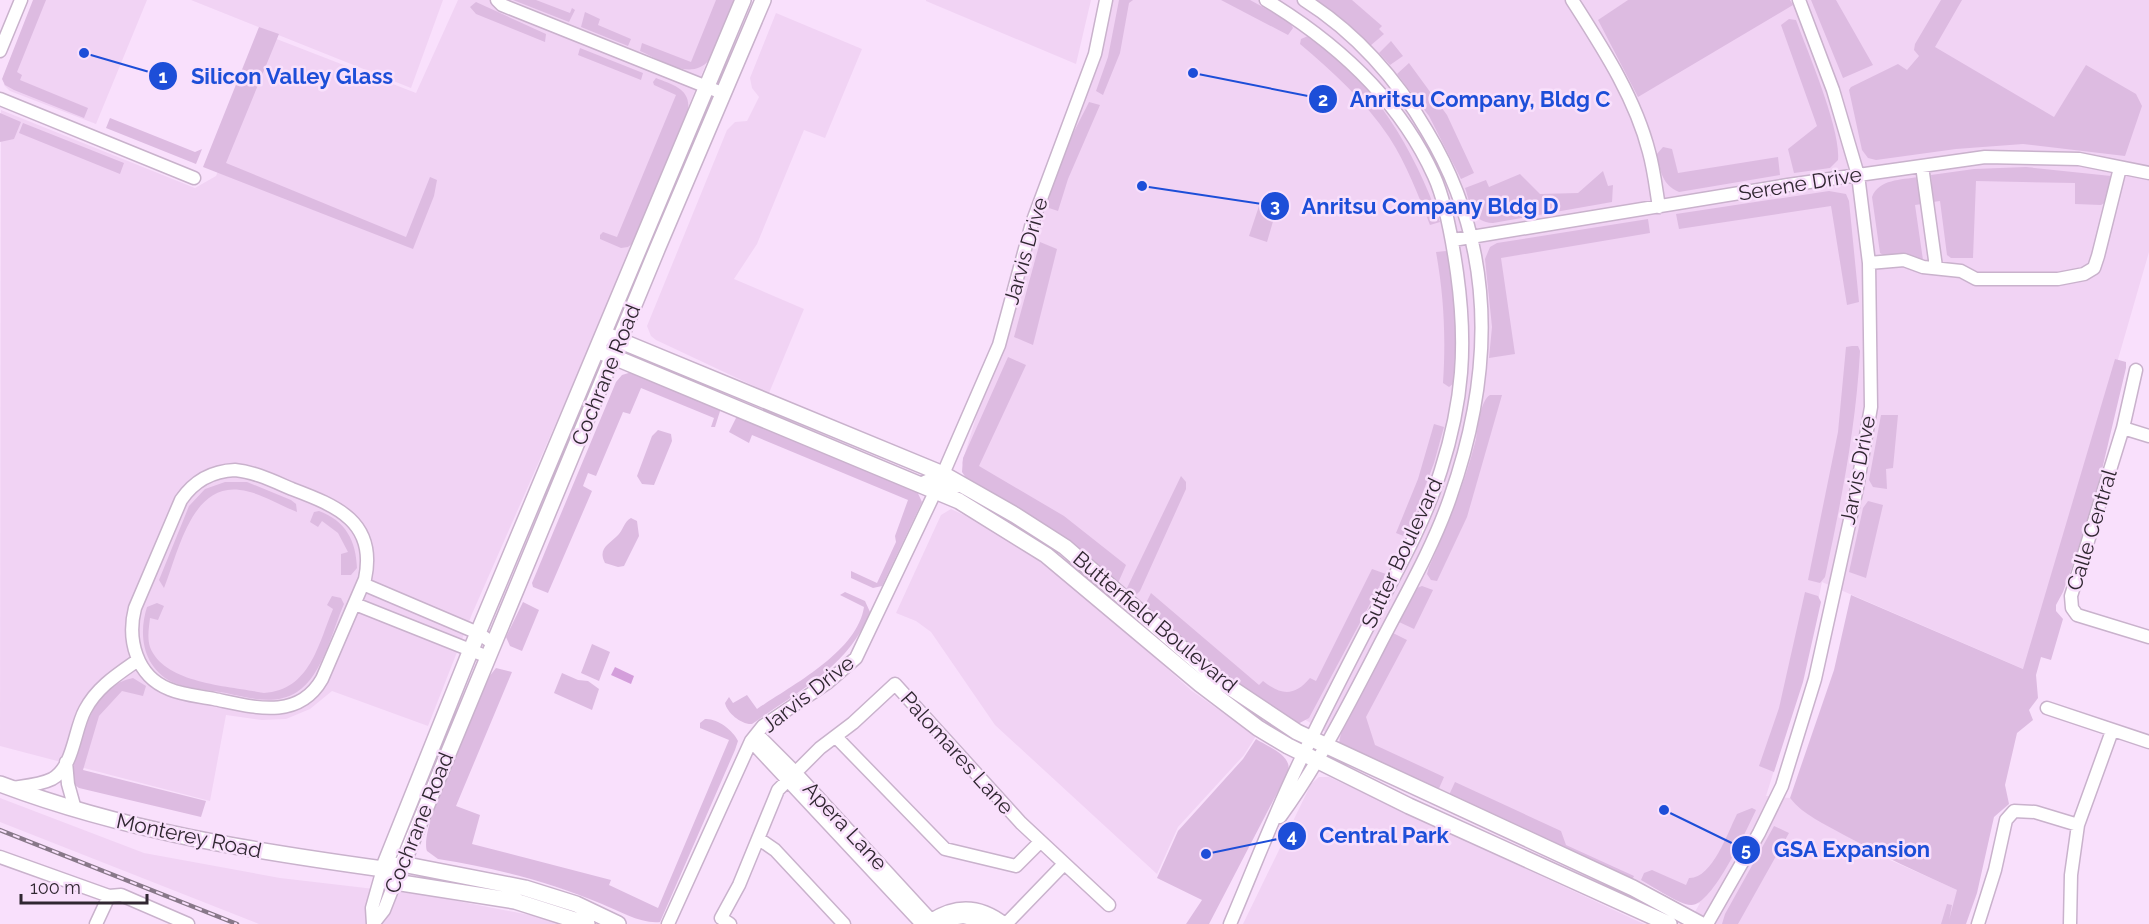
<svg xmlns="http://www.w3.org/2000/svg" width="2149" height="924" font-family="Raleway,sans-serif">
	<style>
		.built { fill: #f1d3f4 }
		.green { fill: #ddbbe1 }
		.water { fill: #d49edb }
		.lines { fill: none; stroke-linecap: round; stroke-linejoin: round }
		.minor-casing { stroke: #c9b2cc; stroke-width: 15 }
		.major-casing { stroke: #c9b2cc; stroke-width: 18 }
		.minor { stroke: #fff; stroke-width: 12 }
		.major { stroke: #fff; stroke-width: 15 }
		.rail-casing { stroke: #887889; stroke-width: 4.5 }
		.rail { stroke: #f9e0fc; stroke-width: 2; stroke-dasharray: 7; stroke-linecap: butt }
		.labels { text-anchor: middle; stroke-width: 5; stroke-linejoin: round; paint-order: stroke }
		.street-label { font-size: 21px; fill: #302731; stroke: #f9e0fc }
		.leader { fill: none; stroke: #1d4ed8; stroke-width: 2 }
		.callout-dot { fill: #1d4ed8; stroke: #f9e0fc; stroke-width: 2 }
		.mark-label { font-size: 18px; text-anchor: middle; font-weight: bold; fill: #fff }
		.callout-label { font-size: 22px; text-anchor: middle; font-weight: bold; fill: #1d4ed8; stroke: #f9e0fc; stroke-width: 5; stroke-linejoin: round; paint-order: stroke }
	</style>
	<rect width="100%" height="100%" fill="#f9e0fc"/>
	<path class="built" d="M34,0H147L96,124L10,91L4,85L3,77Z
		M191,0H443L411,88Z
		M458,0H732L599,325L472,614L428,726L332,691L310,709L286,719L262,720L226,715L210,801L0,746L1,110L195,188L216,176L274,38L416,93Z
		M1091,0L1076,64L926,1V0Z
		M1104,0H2149V252L2028,671L1822,582L1799,691L1766,796L1790,798L1809,815L1890,860L1964,893L1955,924H1688L1700,903L1689,905L1586,855L1359,752L1215,666L968,476L962,463Z
		M776,13L862,49L825,138L804,130L757,244L734,279L804,309L769,393L656,340L651,336L647,326L727,130L735,122L747,121L759,97L752,88L750,78Z
		M951,509L981,523L1027,552L1093,602L1192,691L1256,736L1244,755L1178,827L1157,874L995,725L931,632L916,621L896,613L941,515Z
		M1319,777H1329L1644,924H1243L1311,784Z
		M0,798L144,853L280,878L426,895L545,918L561,924H259L0,822Z"/>
	<path class="green" d="M33,0H46L17,72L22,75L20,80L88,108L84,118L14,90L5,85L2,79Z
		M513,0H536L570,13L572,8L575,10L569,22Z
		M716,0H734L709,60C691,82 661,60 640,51L642,43L691,62Z
		M1119,0H1133L1129,3L1120,53L1103,95L1096,91L1108,57Z
		M1221,0H1250L1290,22L1293,28L1288,35Z
		M1316,0H1352L1382,26L1379,29L1384,34L1370,46L1340,17Z
		M1628,0H1790L1793,5L1638,97L1598,20Z
		M1811,0H1836L1873,65L1843,78Z
		M1941,0H1962L1935,47L2054,117L2086,65L2136,94L2142,106L2125,156L2023,144L1956,149L1876,160L1868,158L1862,150L1849,90L1851,87L1898,64L1907,70L1919,56L1914,50L1915,44Z
		M476,2L546,34L545,42L476,14L470,7Z
		M585,12L600,19L598,25L631,39L628,46L581,27Z
		M1789,19L1796,20C1808,53 1841,129 1838,160L1830,168L1794,173L1788,149L1817,126L1781,25Z
		M259,27L279,34L226,163L406,237L430,177L437,180L434,196L413,249L203,167Z
		M1308,36C1374,80 1414,149 1440,222L1430,225C1418,195 1407,165 1389,137C1365,101 1333,72 1300,44L1301,39Z
		M1391,41L1403,56L1390,65L1379,53Z
		M580,48L643,73L641,80L578,55Z
		M1409,63L1447,115L1474,173L1461,179L1429,116L1397,74Z
		M656,78C673,85 691,89 688,110L633,243L628,247L621,248L600,239V235L603,232L617,237L676,95L654,85L653,82Z
		M1089,102L1100,105L1068,179L1058,211L1049,208C1046,183 1077,126 1089,102Z
		M0,113L21,122L14,139L0,142Z
		M110,118L195,152L202,149L196,164L106,128Z
		M23,123L124,163L120,174L19,133Z
		M1663,147L1672,149L1678,173L1778,157L1780,175L1679,192C1662,185 1661,171 1656,155Z
		M2026,167L2111,176L2106,202L2101,205L2075,204V183L1976,181L1973,258H1951L1947,255L1940,201L1933,202L1931,175L1974,169Z
		M1603,171L1608,186L1613,185L1612,202L1493,223C1472,222 1471,206 1465,188L1486,180L1489,187L1520,174L1540,194L1578,193Z
		M1918,177L1922,204L1915,205L1923,260L1904,255L1885,256L1880,253L1872,197C1879,179 1901,180 1918,177Z
		M1829,191L1846,194L1849,201L1859,302L1847,305L1831,206L1679,229L1676,214Z
		M1259,206L1276,211L1267,242L1249,236Z
		M1648,219L1650,233L1501,258L1515,354L1489,358L1492,327L1485,259L1490,247L1497,243Z
		M1040,242L1057,249L1033,345L1014,337Z
		M1446,251L1450,256C1456,299 1457,340 1453,384L1449,387L1443,383C1446,338 1444,296 1436,252Z
		M1852,346H1858L1860,351C1856,428 1841,502 1825,577L1820,583L1808,580L1838,432L1846,347Z
		M1008,357L1026,365L979,466L1064,516L1126,565L1118,583L1044,525L968,481L962,472L963,458Z
		M2115,359L2126,362V368L2092,512L2063,592L2056,605V611L2063,619L2051,660L2041,657L2036,675L2038,698L2029,710L2033,720L2017,733L2005,785L2009,804L1994,817L1977,893L1966,924H1941L1947,904L1952,905L1949,920L1957,890C1919,873 1881,855 1844,835C1825,824 1803,815 1790,798L1834,670L1851,595L2023,669Z
		M635,371L721,408L715,427H711L714,418L641,388L630,414L623,412L596,476L588,473L583,486L592,491L548,593L533,587L532,583L616,382L622,375Z
		M1490,395H1502L1467,517L1437,581L1431,580L1427,574L1429,567C1448,525 1465,483 1476,439C1478,427 1480,401 1490,395Z
		M1881,415H1898L1893,468L1886,469L1887,489L1873,487L1869,480Z
		M737,416L916,489L922,502L882,586L873,588L851,578V571L877,583L896,542L895,536L908,500L752,435L749,443L729,432Z
		M1434,424L1444,427L1434,463L1406,537L1396,533L1418,479Z
		M658,430L671,434L672,441L654,485L642,484L637,476L652,436Z
		M1181,476L1186,482V489L1140,591L1136,595L1129,594L1127,588Z
		M225,482H247L291,500L296,504L297,512C279,505 259,492 240,490C191,483 178,554 164,588L159,580L189,506L205,489Z
		M1868,501L1883,505L1866,578L1849,572L1863,508Z
		M319,511C346,521 356,541 357,568L351,575H341V554L348,552L338,533L322,521L318,527L310,522L314,512Z
		M631,518L637,521L639,536L624,566L618,567L605,563C597,548 610,544 619,534C624,528 624,522 631,518Z
		M1372,569L1386,574L1309,718L1296,725L1238,689L1144,607L1151,593L1259,685L1263,681C1281,695 1294,697 1310,678L1316,681Z
		M1422,586L1433,590L1414,629L1399,622L1417,588Z
		M845,592L865,601L870,612C849,667 798,691 752,724C742,725 727,713 725,703L729,697L733,703L747,695L757,709C792,685 857,652 864,607L840,595Z
		M1805,592L1818,596L1821,602L1803,682L1774,772L1759,766L1779,708Z
		M332,596L341,598L344,604C332,631 323,675 297,692C275,706 249,698 226,693C210,690 187,689 172,682C143,667 138,635 147,607L157,603L164,606L158,620L150,618C149,627 147,638 150,647C164,684 230,686 264,693C310,690 318,645 333,609L327,605Z
		M523,602L539,610L522,651L510,646L506,637Z
		M1393,633L1407,640L1366,717L1375,745L1444,777L1437,793L1345,750L1339,743L1341,733Z
		M592,644L610,652L599,681L581,673Z
		M496,668L512,672L456,806L480,815L472,844L611,880L609,885L658,908L729,740L700,728V723L705,719C717,718 733,730 738,741L735,750L660,922C641,924 619,911 602,904C548,881 495,868 438,859L427,851C418,828 476,707 488,678Z
		M562,673L578,680L588,681L599,689L592,710L554,693Z
		M133,678L146,686L143,696L122,691L99,716L83,770L206,801L201,817L79,788L71,782L70,775C81,742 91,685 133,678Z
		M1256,739C1268,747 1293,755 1288,772L1209,924H1186L1202,900L1157,878L1178,831L1243,759Z
		M1455,782L1561,831L1566,845L1634,876L1632,880L1449,795Z
		M1752,808L1756,810C1747,829 1712,906 1691,905C1680,905 1652,886 1641,880L1644,873L1652,870L1686,885L1689,878C1712,879 1728,832 1737,814Z
		M1774,826L1789,833L1738,924H1722L1725,914Z"/>
	<path class="water" d="M615,667L634,676L631,684L611,675Z"/>
	<g class="lines">
		<g class="minor-casing">
			<path id="minor" d="M497,0L502,5L722,93
				M1572,0C1602,47 1635,97 1649,152C1654,170 1656,189 1659,207
				M0,51L21,0
				M0,99L194,178
				M1922,166L1936,267
				M1453,240L1788,185L1985,157L2079,159L2149,173
				M1869,263L1904,260L1923,267L1961,271L1976,279H2058L2084,274L2094,268L2098,256L2120,168
				M2136,370L2123,428L2071,596L2072,608L2077,615L2149,637
				M2123,428L2149,436
				M235,470C255,472 273,481 292,489C337,506 377,522 365,579L322,679C298,721 253,707 214,699C199,696 183,695 169,689C136,676 127,639 135,608L181,500C194,481 212,471 235,470Z
				M920,484L943,474L999,345L1032,223L1095,54L1106,0
				M363,584L478,633L494,644
				M355,604L488,657
				M2047,708L2149,742
				M757,734L794,771L931,920C957,903 981,905 1005,924
				M836,737L945,849L1016,866L1040,842
				M751,741L922,924
				M66,762L68,784L75,809
				M11,788C24,786 40,785 52,779C74,767 74,730 85,710C97,687 118,674 138,660
				M1280,817C1318,765 1348,706 1378,648C1403,599 1432,550 1450,498C1494,373 1497,247 1427,131C1397,79 1355,32 1304,0
				M759,839L775,850L844,924
				M0,857L109,896L121,895L188,924
				M940,921L963,917L994,924
				M96,924L109,896
				M373,924L372,908L383,869
				M373,924L384,910L395,882
				M668,924L751,741L763,726L827,683L856,658L936,490L944,486H964
				M730,924L721,918L739,885L778,790L820,748L853,723L895,684L1021,823L1109,905
				M1006,924L1064,864
				M1230,924C1254,868 1276,809 1303,755C1327,706 1352,657 1377,609C1401,564 1426,519 1441,470C1463,401 1467,345 1457,273C1453,245 1446,202 1434,176C1399,99 1337,43 1266,0
				M1707,924L1759,833L1782,786L1815,679L1857,488L1871,407L1869,263L1858,175L1833,90L1799,0
				M1978,924L1995,870L2006,820L2014,811L2035,812L2078,825
				M2070,924L2071,875L2078,825L2112,731"/>
		</g>
		<g class="major-casing">
			<path id="major" d="M604,334L943,474L1015,515L1065,547L1216,678L1297,732L1633,888L1700,924
				M597,350L959,501L1046,555L1200,684L1258,728L1288,746L1409,806L1669,924
				M0,784C124,831 253,851 383,869L402,864L525,888L576,904L618,924
				M383,869L470,652L743,0
				M390,877L395,882L515,901L587,924
				M395,882L658,247L763,0"/>
		</g>
		<use href="#minor" class="minor"/>
		<use href="#major" class="major"/>
		<g class="rail-casing">
			<path id="rail" d="M0,830L237,924"/>
		</g>
		<use href="#rail" class="rail"/>
	</g>
	<g class="labels">
		<g class="street-label">
			<text transform="translate(1800 184) rotate(-9)" y="7">Serene Drive</text>
			<text transform="translate(1026 251) rotate(-74)" y="7">Jarvis Drive</text>
			<text transform="translate(606 375) rotate(-68)" y="7">Cochrane Road</text>
			<text transform="translate(1858 470) rotate(-79)" y="7">Jarvis Drive</text>
			<text transform="translate(2092 530) rotate(-73)" y="7">Calle Central</text>
			<text transform="translate(1402 553) rotate(-65)" y="7">Sutter Boulevard</text>
			<text transform="translate(1155 622) rotate(40)" y="7">Butterfield Boulevard</text>
			<text transform="translate(808 694) rotate(-38)" y="7">Jarvis Drive</text>
			<text transform="translate(957 753) rotate(48)" y="7">Palomares Lane</text>
			<text transform="translate(419 823) rotate(-68)" y="7">Cochrane Road</text>
			<text transform="translate(845 826) rotate(47)" y="7">Apera Lane</text>
			<text transform="translate(189 836) rotate(12)" y="7">Monterey Road</text>
		</g>
	</g>
	<path class="leader" d="M84 53L163 76M1193 73L1323 99M1142 186L1275 206M1206 854L1292 836M1664 810L1746 850"/>
	<g class="callout-dot">
		<circle cx="84" cy="53" r="6"/>
		<circle cx="1193" cy="73" r="6"/>
		<circle cx="1142" cy="186" r="6"/>
		<circle cx="1206" cy="854" r="6"/>
		<circle cx="1664" cy="810" r="6"/>
		<circle cx="163" cy="76" r="15"/>
		<circle cx="1323" cy="99" r="15"/>
		<circle cx="1275" cy="206" r="15"/>
		<circle cx="1292" cy="836" r="15"/>
		<circle cx="1746" cy="850" r="15"/>
	</g>
	<g class="mark-label">
		<text x="163" y="83">1</text>
		<text x="1323" y="106">2</text>
		<text x="1275" y="212">3</text>
		<text x="1292" y="842">4</text>
		<text x="1746" y="856">5</text>
	</g>
	<g class="callout-label">
		<text x="292" y="84">Silicon Valley Glass</text>
		<text x="1480" y="107">Anritsu Company, Bldg C</text>
		<text x="1430" y="214">Anritsu Company Bldg D</text>
		<text x="1384" y="843">Central Park</text>
		<text x="1852" y="857">GSA Expansion</text>
	</g>
	<path d="M21 894v9h126v-9" fill="none" stroke="#302731" stroke-width="3"/>
	<text x="30" y="894" font-size="18" fill="#302731" stroke="#f9e0fc" stroke-width="4.5" paint-order="stroke">100 m</text>
</svg>
